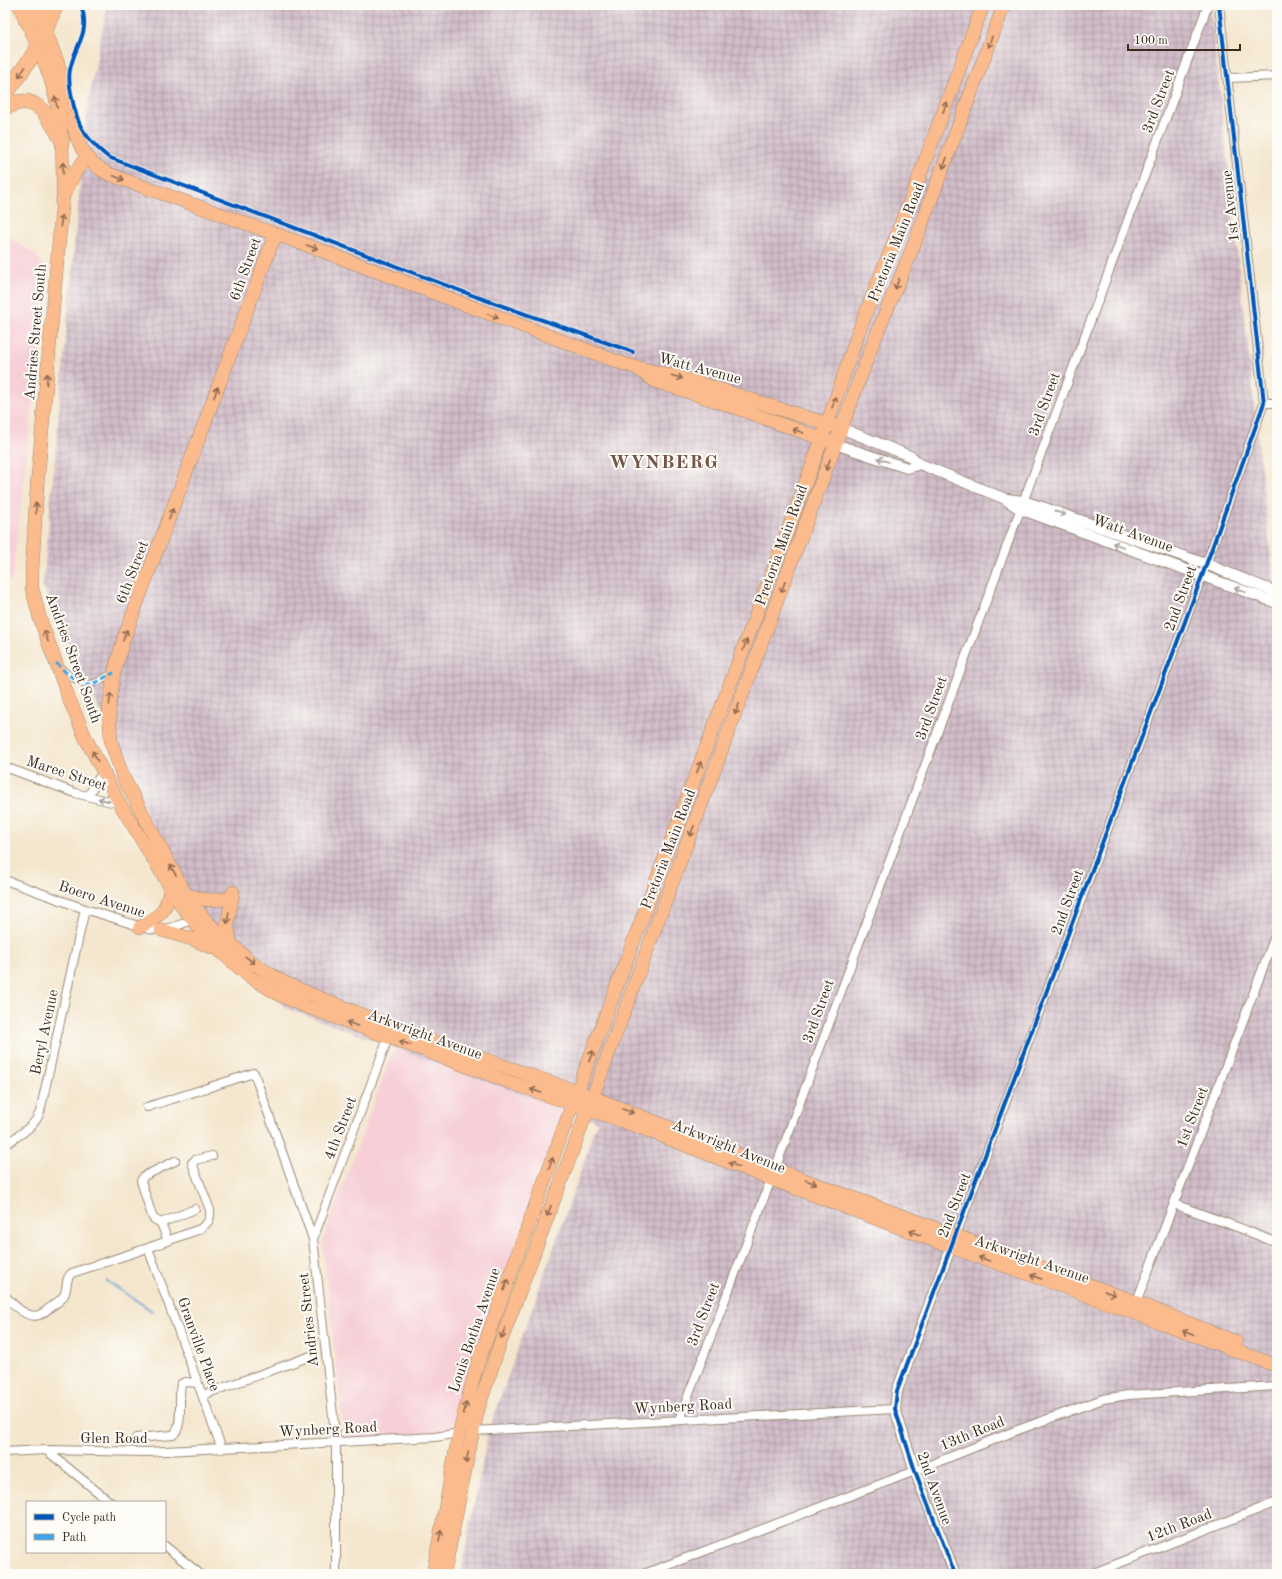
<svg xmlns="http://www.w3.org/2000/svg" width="1282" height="1579" font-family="'Old Standard TT',serif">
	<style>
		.built { fill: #f6cfd7 }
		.industrial { fill: url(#industrial-grid) }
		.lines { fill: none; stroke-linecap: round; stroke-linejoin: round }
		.stream { stroke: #65a0d5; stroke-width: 2 }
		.pedestrian-casing { stroke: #988876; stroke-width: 8 }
		.minor-casing { stroke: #988876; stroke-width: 10 }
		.tertiary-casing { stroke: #988876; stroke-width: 12 }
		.primary-casing { stroke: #988876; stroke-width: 14 }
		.motorway-casing { stroke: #988876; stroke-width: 16 }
		.pedestrian { stroke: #fff; stroke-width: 6 }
		.minor { stroke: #fff; stroke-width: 8 }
		.tertiary { stroke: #fff; stroke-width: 10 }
		.primary { stroke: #fbbb8d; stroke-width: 13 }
		.motorway { stroke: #fbbb8d; stroke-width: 15 }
		.quiet { stroke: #3fa3ea; stroke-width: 3; stroke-dasharray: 6 3; stroke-linecap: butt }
		.cycleway-casing { stroke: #fdfcf7; stroke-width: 6 }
		.cycleway { stroke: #0057b8; stroke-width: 4 }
		.oneway { stroke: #916b50 }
		.oneway2 { stroke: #a79f9a }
		.labels { text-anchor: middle; stroke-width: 4; stroke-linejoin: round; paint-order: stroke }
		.street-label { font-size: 15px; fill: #3b2a1e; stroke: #fdfcf7 }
		.district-label { font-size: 19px; font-weight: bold; letter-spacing: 1px; fill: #745245; stroke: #fdfcf7 }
	</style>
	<defs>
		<pattern id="industrial-grid" width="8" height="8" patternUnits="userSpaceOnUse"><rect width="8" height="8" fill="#d1bdc9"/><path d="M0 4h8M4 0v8" fill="none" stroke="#ab9aa3"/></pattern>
	</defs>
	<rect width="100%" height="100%" fill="#fdfcf7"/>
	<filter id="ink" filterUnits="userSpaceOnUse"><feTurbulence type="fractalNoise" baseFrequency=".025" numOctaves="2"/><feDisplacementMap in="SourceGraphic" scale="8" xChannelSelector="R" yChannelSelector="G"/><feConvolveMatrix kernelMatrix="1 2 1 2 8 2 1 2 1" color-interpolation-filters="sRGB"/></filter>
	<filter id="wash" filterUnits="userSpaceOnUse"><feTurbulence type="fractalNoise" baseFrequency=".012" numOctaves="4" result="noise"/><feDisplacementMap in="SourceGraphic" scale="16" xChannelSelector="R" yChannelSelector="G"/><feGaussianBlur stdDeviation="0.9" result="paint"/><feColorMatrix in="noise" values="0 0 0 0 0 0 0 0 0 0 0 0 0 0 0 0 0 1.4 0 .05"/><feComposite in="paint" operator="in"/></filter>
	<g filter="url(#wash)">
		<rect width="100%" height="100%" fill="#f4e6cd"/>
		<path class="built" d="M5,235L38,257L48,272L12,582L5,579Z
			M396,1043L564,1108L451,1430L345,1442L322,1242Z"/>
		<path class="industrial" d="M107,5H1210L1277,612V1574H461L488,1433L585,1159L592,1134L598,1122L288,1009L199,929L43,586L85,131L87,110Z"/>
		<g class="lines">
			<path class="stream" d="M107,1281L152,1311"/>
		</g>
	</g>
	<g filter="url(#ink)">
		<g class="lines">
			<g class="pedestrian-casing">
				<path id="pedestrian" d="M60,667C69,675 81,687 94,683C101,681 107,675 114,673"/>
			</g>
			<g class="minor-casing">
				<path id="minor" d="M1228,78L1277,76
					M1264,403H1277
					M5,767L75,793L120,804
					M88,796L103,771
					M5,880L85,909L148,929C166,932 180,925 196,918
					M147,1107L254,1073L313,1239L336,1442V1574
					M5,1145C18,1135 34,1128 40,1112L85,909
					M1174,1204L1240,1228L1277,1243
					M161,1223L195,1209
					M956,1235L1202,576L1264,403L1219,5
					M313,1239L390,1033
					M168,1241L161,1223L154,1219L152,1216L141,1181L144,1176L175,1161
					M148,1248L222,1449
					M5,1296C13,1304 26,1319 39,1315C44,1313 48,1309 52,1306C58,1302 63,1299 65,1293C68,1285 65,1278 72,1273L148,1248L200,1229C208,1223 211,1220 210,1210L192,1163L195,1160L212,1156
					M1135,1306L1277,931
					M203,1395L311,1356
					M679,1420L775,1169L1208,5
					M473,1431L895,1409
					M136,1438L173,1435C184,1428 178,1397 181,1384L185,1382L198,1383
					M46,1450L110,1502
					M5,1452L46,1450L147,1452L435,1437L459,1433
					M165,1546L200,1574
					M644,1574L915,1471L1015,1431L1103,1399L1128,1395L1277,1386
					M1091,1574L1277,1502"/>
			</g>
			<g class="tertiary-casing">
				<path id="tertiary" d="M841,428L912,457L920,464L1003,498L1020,509L1277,603
					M835,444L907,468L920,464
					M1007,499L1023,501L1042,507L1206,564L1263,587L1271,590L1277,597
					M953,1241L897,1391L895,1409L915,1471L955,1574"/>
			</g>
			<g class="primary-casing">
				<path id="primary" d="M19,5C31,30 44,57 52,84C63,120 63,159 63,196L37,487L32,571V588L40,619L69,699L86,739L120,804L181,905L208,939L220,951L250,977L280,995L307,1007L512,1083L634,1125L771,1179L951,1247L1043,1279L1277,1366
					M34,5C45,29 55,54 63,79C72,109 71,149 99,168C105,173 112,175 119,178L317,249L621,363C642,370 664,373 686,379C735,394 785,411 834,426
					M64,194L76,171L87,157
					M275,235L124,638L114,673L109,709L111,742L123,777L186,895L207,922L249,960L267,972L285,983L310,994L393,1027L592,1097L775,1169L1128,1299L1236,1342
					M638,369L655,381L731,406L830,442
					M186,895L208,900L226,899
					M140,927C160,917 167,911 170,888
					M161,930L192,939L213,948
					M231,944L227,925L233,892
					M433,1574L459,1433L477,1365L577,1092L822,439L858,333L912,196L983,5
					M444,1574L473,1431L479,1406L499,1346L588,1109L873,343L913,247L1004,5"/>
			</g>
			<g class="motorway-casing">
				<path id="motorway" d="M26,20L44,5
					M5,95L38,48L56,5
					M5,108C36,89 49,118 62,140"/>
			</g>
			<use href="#pedestrian" class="pedestrian"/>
			<use href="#minor" class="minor"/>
			<use href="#tertiary" class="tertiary"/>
			<use href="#primary" class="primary"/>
			<use href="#motorway" class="motorway"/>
			<path class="quiet" d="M56,663C66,672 80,688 94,683C101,681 107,675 114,673"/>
			<g class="cycleway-casing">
				<path id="cycleway" d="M81,5C91,35 75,43 70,70C67,83 75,115 81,127C87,138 98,149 108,157L477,297L633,352
					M955,1574L915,1471L895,1409L897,1391L1202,576L1264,403L1219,5"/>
			</g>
			<use href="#cycleway" class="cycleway"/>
		</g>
		<defs><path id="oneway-shaft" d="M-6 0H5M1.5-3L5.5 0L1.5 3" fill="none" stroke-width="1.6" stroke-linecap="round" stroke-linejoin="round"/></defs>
		<g class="oneway">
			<use href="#oneway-shaft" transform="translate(990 42) rotate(110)"/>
			<use href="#oneway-shaft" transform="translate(22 72) rotate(125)"/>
			<use href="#oneway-shaft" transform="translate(56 102) rotate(-102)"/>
			<use href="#oneway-shaft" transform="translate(945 107) rotate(-69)"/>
			<use href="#oneway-shaft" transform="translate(945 163) rotate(110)"/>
			<use href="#oneway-shaft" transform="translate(63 168) rotate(-91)"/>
			<use href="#oneway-shaft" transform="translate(119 178) rotate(21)"/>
			<use href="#oneway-shaft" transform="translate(61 221) rotate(-85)"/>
			<use href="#oneway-shaft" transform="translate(312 247) rotate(19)"/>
			<use href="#oneway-shaft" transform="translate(897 284) rotate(113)"/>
			<use href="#oneway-shaft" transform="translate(493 316) rotate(20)"/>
			<use href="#oneway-shaft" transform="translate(677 377) rotate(16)"/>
			<use href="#oneway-shaft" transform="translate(47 379) rotate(-85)"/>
			<use href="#oneway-shaft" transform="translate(216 392) rotate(-70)"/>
			<use href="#oneway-shaft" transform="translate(834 402) rotate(-71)"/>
			<use href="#oneway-shaft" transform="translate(798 431) rotate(-160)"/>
			<use href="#oneway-shaft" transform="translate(828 465) rotate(110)"/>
			<use href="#oneway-shaft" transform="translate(36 508) rotate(-87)"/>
			<use href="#oneway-shaft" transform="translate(171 514) rotate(-70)"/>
			<use href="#oneway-shaft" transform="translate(783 587) rotate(111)"/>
			<use href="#oneway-shaft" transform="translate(125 635) rotate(-70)"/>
			<use href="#oneway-shaft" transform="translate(46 636) rotate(-110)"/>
			<use href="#oneway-shaft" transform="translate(745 645) rotate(-69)"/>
			<use href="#oneway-shaft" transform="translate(110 699) rotate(-83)"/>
			<use href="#oneway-shaft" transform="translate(737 709) rotate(111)"/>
			<use href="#oneway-shaft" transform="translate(95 756) rotate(-118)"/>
			<use href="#oneway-shaft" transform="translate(699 767) rotate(-69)"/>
			<use href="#oneway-shaft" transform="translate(692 831) rotate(111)"/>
			<use href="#oneway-shaft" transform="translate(173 870) rotate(-119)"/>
			<use href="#oneway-shaft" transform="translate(228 918) rotate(98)"/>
			<use href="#oneway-shaft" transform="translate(250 960) rotate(37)"/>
			<use href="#oneway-shaft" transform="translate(352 1024) rotate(-160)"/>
			<use href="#oneway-shaft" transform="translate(405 1043) rotate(-161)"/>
			<use href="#oneway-shaft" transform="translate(591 1056) rotate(-69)"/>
			<use href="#oneway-shaft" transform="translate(536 1091) rotate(-161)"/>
			<use href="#oneway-shaft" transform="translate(628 1111) rotate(20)"/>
			<use href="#oneway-shaft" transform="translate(551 1163) rotate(-70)"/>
			<use href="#oneway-shaft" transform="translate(734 1165) rotate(-158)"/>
			<use href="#oneway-shaft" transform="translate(811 1182) rotate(20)"/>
			<use href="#oneway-shaft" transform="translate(549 1211) rotate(111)"/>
			<use href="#oneway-shaft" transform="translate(915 1233) rotate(-159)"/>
			<use href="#oneway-shaft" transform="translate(984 1259) rotate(-161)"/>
			<use href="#oneway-shaft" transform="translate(1036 1277) rotate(-161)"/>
			<use href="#oneway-shaft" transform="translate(506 1285) rotate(-70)"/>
			<use href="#oneway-shaft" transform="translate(1110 1293) rotate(20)"/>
			<use href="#oneway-shaft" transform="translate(503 1333) rotate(111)"/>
			<use href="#oneway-shaft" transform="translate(1188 1333) rotate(-159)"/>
			<use href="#oneway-shaft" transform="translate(465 1408) rotate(-76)"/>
			<use href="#oneway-shaft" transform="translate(467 1458) rotate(102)"/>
			<use href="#oneway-shaft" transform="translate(440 1536) rotate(-79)"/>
		</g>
		<g class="oneway2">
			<use href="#oneway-shaft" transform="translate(883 460) rotate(-161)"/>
			<use href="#oneway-shaft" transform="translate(1060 513) rotate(19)"/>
			<use href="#oneway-shaft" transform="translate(1118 545) rotate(-160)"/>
			<use href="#oneway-shaft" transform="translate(1240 590) rotate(-159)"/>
			<use href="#oneway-shaft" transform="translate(104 800) rotate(-167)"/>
		</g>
	</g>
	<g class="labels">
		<g class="street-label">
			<text transform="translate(1158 101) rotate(-69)" y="5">3rd Street</text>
			<text transform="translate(1230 206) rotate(-96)" y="5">1st Avenue</text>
			<text transform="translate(896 242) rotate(-68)" y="5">Pretoria Main Road</text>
			<text transform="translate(245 269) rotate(-70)" y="5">6th Street</text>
			<text transform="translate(35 332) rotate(-85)" y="5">Andries Street South</text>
			<text transform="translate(700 368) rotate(15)" y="5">Watt Avenue</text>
			<text transform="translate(1044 404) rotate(-70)" y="5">3rd Street</text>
			<text transform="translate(1133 533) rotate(20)" y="5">Watt Avenue</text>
			<text transform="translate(781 545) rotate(-70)" y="5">Pretoria Main Road</text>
			<text transform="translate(132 572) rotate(-69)" y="5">6th Street</text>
			<text transform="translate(1180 598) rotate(-70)" y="5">2nd Street</text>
			<text transform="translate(74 658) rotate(70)" y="5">Andries Street South</text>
			<text transform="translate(931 708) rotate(-70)" y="5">3rd Street</text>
			<text transform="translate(67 773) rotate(18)" y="5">Maree Street</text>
			<text transform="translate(668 849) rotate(-69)" y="5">Pretoria Main Road</text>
			<text transform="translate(102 899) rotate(18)" y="5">Boero Avenue</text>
			<text transform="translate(1067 902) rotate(-70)" y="5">2nd Street</text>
			<text transform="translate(818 1011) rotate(-70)" y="5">3rd Street</text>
			<text transform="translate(44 1032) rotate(-78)" y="5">Beryl Avenue</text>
			<text transform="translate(425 1034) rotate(20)" y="5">Arkwright Avenue</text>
			<text transform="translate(1192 1117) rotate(-69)" y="5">1st Street</text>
			<text transform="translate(340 1128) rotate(-69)" y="5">4th Street</text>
			<text transform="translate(729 1146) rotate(22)" y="5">Arkwright Avenue</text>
			<text transform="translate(954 1205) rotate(-69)" y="5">2nd Street</text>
			<text transform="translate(1032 1259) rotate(19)" y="5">Arkwright Avenue</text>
			<text transform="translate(703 1314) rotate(-69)" y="5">3rd Street</text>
			<text transform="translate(308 1320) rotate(-96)" y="5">Andries Street</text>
			<text transform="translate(474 1330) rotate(-71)" y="5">Louis Botha Avenue</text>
			<text transform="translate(199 1344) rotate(70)" y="5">Granville Place</text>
			<text transform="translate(683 1406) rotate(-3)" y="5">Wynberg Road</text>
			<text transform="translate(328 1429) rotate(-3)" y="5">Wynberg Road</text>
			<text transform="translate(972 1433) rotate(-22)" y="5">13th Road</text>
			<text x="114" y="1443">Glen Road</text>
			<text transform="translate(935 1488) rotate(70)" y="5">2nd Avenue</text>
			<text transform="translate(1179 1525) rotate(-21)" y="5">12th Road</text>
		</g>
		<g class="district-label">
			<text x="664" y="468">WYNBERG</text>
		</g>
	</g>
	<rect width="1282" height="1579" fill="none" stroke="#fdfcf7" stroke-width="20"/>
	<rect x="26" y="1501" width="140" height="52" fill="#fdfcf7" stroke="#afa8a0"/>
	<rect x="34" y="1514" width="20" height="6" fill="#0057b8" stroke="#afa8a0"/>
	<text x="62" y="1521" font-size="12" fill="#3b2a1e">Cycle path</text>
	<rect x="34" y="1534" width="20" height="6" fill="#3fa3ea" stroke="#afa8a0"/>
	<text x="62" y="1541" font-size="12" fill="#3b2a1e">Path</text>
	<path d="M1128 44v6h112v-6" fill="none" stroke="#3b2a1e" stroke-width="2"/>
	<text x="1134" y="44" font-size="12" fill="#3b2a1e" stroke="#fdfcf7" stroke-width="3" paint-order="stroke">100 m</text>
</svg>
